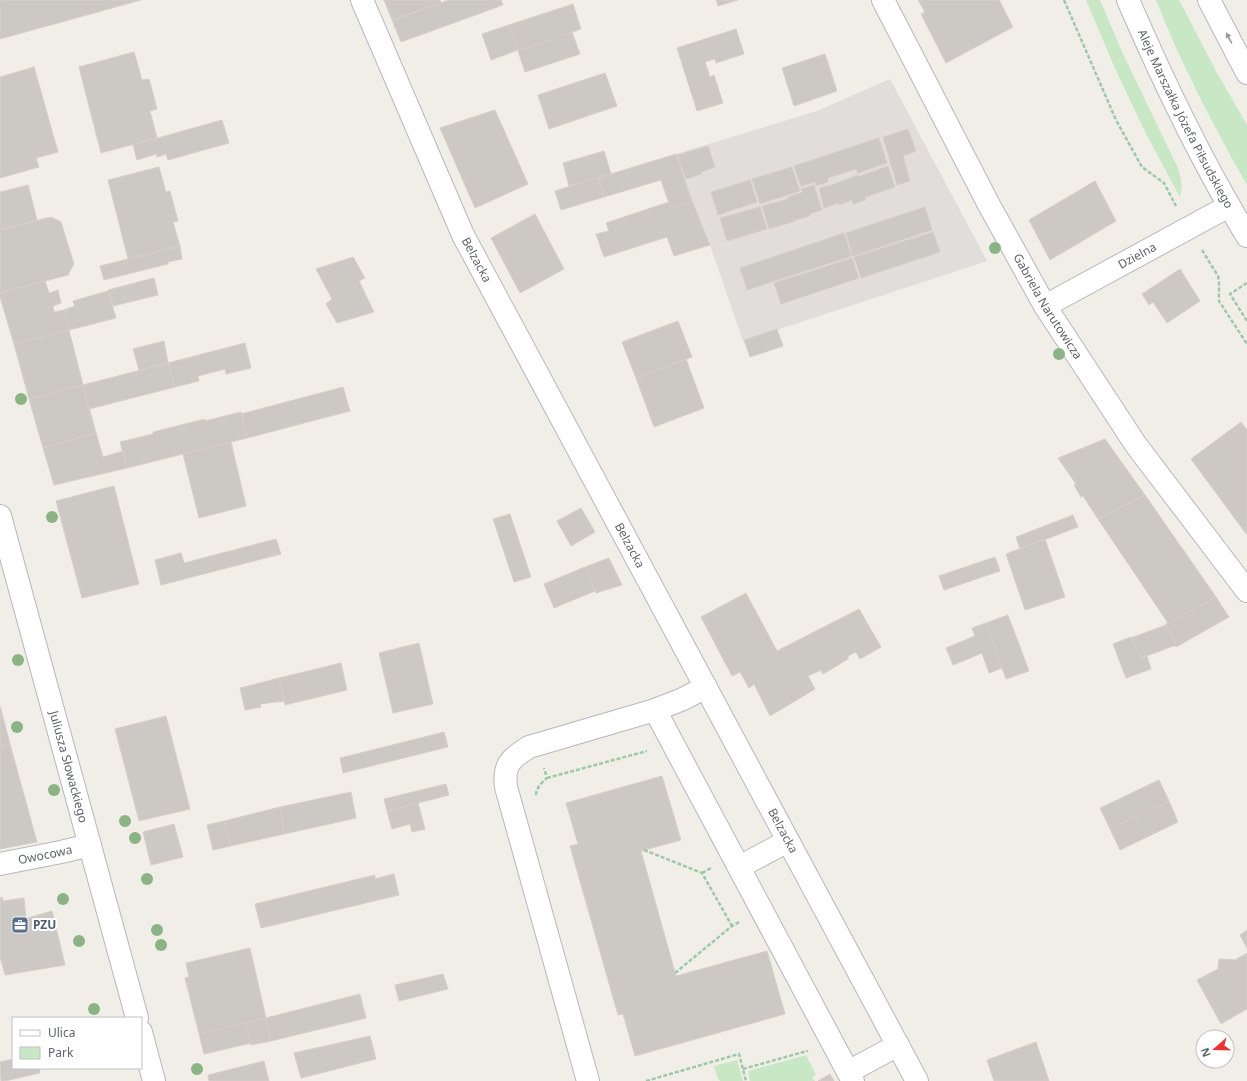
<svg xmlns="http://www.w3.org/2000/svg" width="1247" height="1081" font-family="'Noto Sans',sans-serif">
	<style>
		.industrial { fill: #e0ddda }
		.green { fill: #c8e8c5 }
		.building { fill: #ccc9c5; stroke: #d6cfc6 }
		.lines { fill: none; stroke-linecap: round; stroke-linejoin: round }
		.street-casing { stroke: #b5b8bc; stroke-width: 24 }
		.secondary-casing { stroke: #b4b7bc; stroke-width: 24 }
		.path { stroke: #9ec9a7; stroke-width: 2.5; stroke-dasharray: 4 2; stroke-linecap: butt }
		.street { stroke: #fff; stroke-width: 22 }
		.secondary { stroke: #fff; stroke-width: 22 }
		.tree { fill: #8bb385 }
		.oneway { fill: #979a9d }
		.labels { text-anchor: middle; stroke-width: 4; stroke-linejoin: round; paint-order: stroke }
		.street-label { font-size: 12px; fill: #5f6368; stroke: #fff }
		.service-label { font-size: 12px; font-weight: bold; fill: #4e5e75; stroke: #fff; text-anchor: start }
	</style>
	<rect width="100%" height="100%" fill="#f1eee8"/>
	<path class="industrial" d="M890,79L987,261L743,341L710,245L692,201L676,154L817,111Z"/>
	<path class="green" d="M1086,0H1100L1123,54L1178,168C1181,177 1183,188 1180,197L1145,132L1114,66Z
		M1156,0H1179L1216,71L1247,125V185C1213,125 1181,64 1156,0Z
		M806,1055L816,1075L812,1077L815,1081H750L748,1071Z
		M737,1060L743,1081H720L719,1079H718L714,1066Z"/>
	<path class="building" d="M0,0H141L0,39Z
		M384,0H440L441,3L392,20Z
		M449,0H501L503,5L401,42L392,20Z
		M716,0H738L718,6Z
		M918,0H999L1013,27L946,63L921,14L925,12Z
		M573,4L581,29L518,51L509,25Z
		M509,25L518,50L491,60L482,34Z
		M736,29L744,54L716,63L715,59L705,62L710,77L714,75L723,103L697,111L677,48Z
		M572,32L580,54L525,72L518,51Z
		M134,52L142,80L149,79L157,109L150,111L157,138L101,153L79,67Z
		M825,54L837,91L794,106L782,68Z
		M34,67L58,152L36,158L39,167L0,178V77Z
		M605,73L617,106L549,129L538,95Z
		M495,110L528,184L475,208L440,128Z
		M222,120L229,143L168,160L166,154L157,157L156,154L137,160L133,145Z
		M908,129L916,151L903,156L910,181L897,185L883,137Z
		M879,138L887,163L858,173L856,169L828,178V182L816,186L815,182L801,186L794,166Z
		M708,146L715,167L701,172L702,174L686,179L677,155Z
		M604,151L611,174L569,186L563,163Z
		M676,154L692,201L671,209L661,180L604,197L598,178Z
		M888,166L895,187L865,197L866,200L853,204L852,200L839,205V203L824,208L819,188L832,185L858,175V177Z
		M159,167L166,192L170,191L178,221L173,222L180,246L128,259L108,180Z
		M792,167L800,191L760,204L752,179Z
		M599,177L604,197L561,210L555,191Z
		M750,180L757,202L718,215L711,192Z
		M1095,181L1116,221L1050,260L1029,220Z
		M28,185L37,220L0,230V192Z
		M814,185L822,210L809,214L810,216L795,220V221L769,229L762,206L788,199V197L803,192L801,189Z
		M692,201L710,245L674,256L667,237L604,257L596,234L609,231L606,223L669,202L671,209Z
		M760,207L767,229L727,241L720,218Z
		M925,207L932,230L853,256L846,233Z
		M535,214L564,269L520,293L491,238Z
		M51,217L61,222L74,264L68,275L0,293V230Z
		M933,232L940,252L861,278L854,257Z
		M844,233L852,256L747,290L740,268Z
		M180,246L182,259L168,262V264L104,280L100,266Z
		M353,257L365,278L359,281L374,312L337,323L326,304L332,299L316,269Z
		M852,258L859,278L781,304L774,283Z
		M1180,269L1200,301L1167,323L1153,302L1149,305L1142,294Z
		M154,278L158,295L113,306L108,290Z
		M45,281L49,293L58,290L61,303L53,306L54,312L64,310L69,330L14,344L0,297V293Z
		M108,291L116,318L69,330L64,310L75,306L73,301Z
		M678,321L692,357L636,378L622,342Z
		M777,329L783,346L750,357L744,340Z
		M69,330L83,385L29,399L14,344Z
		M164,341L168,363L139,370L133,349Z
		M245,343L251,368L226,374L225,369L198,376L199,381L175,387L168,363Z
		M686,359L704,408L654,427L636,378Z
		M168,363L175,387L89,409L83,385Z
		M83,385L96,433L43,448L29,399Z
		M343,387L350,411L247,438L241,414Z
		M241,412L247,438L127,468L120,442L153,434V432L205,419V421Z
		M1241,422L1247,430V535L1191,459Z
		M96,433L103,457L123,451L127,468L54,485L43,448Z
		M1105,439L1145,495L1098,519L1083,496L1081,497L1074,485L1076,484L1058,458Z
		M231,442L246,506L199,518L183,454Z
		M114,486L139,584L82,598L56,501Z
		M1145,495L1216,597L1168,623L1098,519Z
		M581,508L595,532L571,546L557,521Z
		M510,514L531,577L514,582L493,519Z
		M1073,515L1078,527L1020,549L1016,537Z
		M276,539L281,554L161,585L155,560L181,553L184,563Z
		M1045,539L1065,597L1025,610L1006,554Z
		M995,557L1000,571L944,590L939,576Z
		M609,558L622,585L596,593L585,567Z
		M585,567L595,591L554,608L544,584Z
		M746,593L777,651L859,609L881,647L860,659L856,652L848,656V659L823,674L821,670L808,676L815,689L770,716L754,684L749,688L740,672L732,676L701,617Z
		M1216,597L1229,617L1176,647L1166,624Z
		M1008,615L1029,671L1006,679L986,623Z
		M986,623L1002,668L989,673L982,653L953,665L946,648L975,636L972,628Z
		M1166,625L1176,645L1141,658L1131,638Z
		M1131,637L1141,658L1147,656L1151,669L1126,678L1113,644Z
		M419,643L433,704L393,713L379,653Z
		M341,663L347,690L285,705L279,678Z
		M279,678L284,701L260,704L261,707L245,710L240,688Z
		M0,706L10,744L0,747Z
		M166,716L190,809L139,821L115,729Z
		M444,732L448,747L343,773L340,758Z
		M10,744L37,842L0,849V747Z
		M662,776L681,840L641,851L676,976L767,951L785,1014L635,1056L623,1014L618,1015L570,846L578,844L566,803Z
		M1159,780L1169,801L1110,829L1100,808Z
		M446,784L449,795L387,811L384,799Z
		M351,792L356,818L284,834L280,807Z
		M1169,801L1178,822L1120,850L1110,829Z
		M418,803L425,829L412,832L410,824L392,829L387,811Z
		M280,807L284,834L230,846L224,821Z
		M224,821L230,846L213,850L207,825Z
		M174,824L183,857L151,865L143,832Z
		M394,874L399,895L261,928L255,904L375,875V879Z
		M2,897L3,901L24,898L26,918H28L52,911L65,965L5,975L0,957V898Z
		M1247,930V948L1240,935Z
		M250,948L266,1018L199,1034L185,978L189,977L186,963Z
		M1247,953V1009L1221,1024L1197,980L1218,969L1219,959L1235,960Z
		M443,974L448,989L399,1001L395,985Z
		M360,994L366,1018L271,1041L266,1018Z
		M266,1018L271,1041L251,1045L245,1023Z
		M245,1023L251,1043L204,1054L199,1034Z
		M370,1036L376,1059L301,1078L294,1053Z
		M1036,1042L1049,1081H994L987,1060Z
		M13,1059V1068H39L40,1073L5,1081H1L0,1062Z
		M264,1061L269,1081H209L208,1075Z
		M830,1074L834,1081H818Z"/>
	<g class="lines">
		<g class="street-casing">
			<g id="street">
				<path id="s1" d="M362,0L463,235L917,1081"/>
				<path id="s2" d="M883,0L989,205L1045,306L1136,445L1247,591"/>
				<path id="s3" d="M1045,306L1229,206"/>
				<path d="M655,710L848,1072"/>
				<path id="s4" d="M0,864L61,852L90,845"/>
				<path d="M739,867L788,841"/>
				<path d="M588,1081L506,787C503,765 511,758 529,747L655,710L683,699L706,687"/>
				<path d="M853,1081L848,1072L898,1045"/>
			</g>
		</g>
		<g class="secondary-casing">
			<g id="secondary">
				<path id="s5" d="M1128,0C1163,81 1201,161 1247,236"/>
				<path d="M1209,0L1247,73"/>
				<path id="s6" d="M0,516L137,1018"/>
				<path d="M141,1032L154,1081"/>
			</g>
		</g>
		<path class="path" d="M1064,0L1116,120L1142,167L1164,183L1176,206
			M1202,250L1218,276L1219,282V301L1247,344
			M1247,283L1230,294L1247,321
			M547,778L647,751
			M536,795C536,788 542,782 547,778L544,768
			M644,850L702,873L732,926
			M702,873L711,868
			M675,973L732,926L739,922
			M743,1069L807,1051V1052
			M646,1081L739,1054L746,1081"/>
		<use href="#street" class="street"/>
		<use href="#secondary" class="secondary"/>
	</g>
	<g class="tree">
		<circle cx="995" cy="248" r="6"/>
		<circle cx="1059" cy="354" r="6"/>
		<circle cx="21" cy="399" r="6"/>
		<circle cx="52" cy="517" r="6"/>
		<circle cx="18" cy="660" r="6"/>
		<circle cx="17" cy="727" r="6"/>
		<circle cx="54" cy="790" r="6"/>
		<circle cx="125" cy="821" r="6"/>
		<circle cx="135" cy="838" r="6"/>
		<circle cx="147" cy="879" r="6"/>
		<circle cx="63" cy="899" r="6"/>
		<circle cx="157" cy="930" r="6"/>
		<circle cx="79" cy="941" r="6"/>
		<circle cx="161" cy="945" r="6"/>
		<circle cx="94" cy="1009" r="6"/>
		<circle cx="197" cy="1069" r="6"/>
	</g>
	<defs><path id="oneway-solid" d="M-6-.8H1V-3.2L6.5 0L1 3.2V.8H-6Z"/></defs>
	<use class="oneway" href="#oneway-solid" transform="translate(1229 38) rotate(-118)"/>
	<defs>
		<g id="office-square" transform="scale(0.9)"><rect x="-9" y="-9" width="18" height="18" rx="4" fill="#5c6f8a" stroke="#fff"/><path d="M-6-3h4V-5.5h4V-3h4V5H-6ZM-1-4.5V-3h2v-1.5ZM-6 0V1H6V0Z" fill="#fff"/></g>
	</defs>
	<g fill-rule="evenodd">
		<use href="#office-square" x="20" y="925"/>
	</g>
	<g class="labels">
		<g class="street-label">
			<text dy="4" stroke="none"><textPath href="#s5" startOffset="132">Aleje Marszałka Józefa Piłsudskiego</textPath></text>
			<text dy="4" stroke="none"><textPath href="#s3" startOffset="105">Dzielna</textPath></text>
			<text dy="4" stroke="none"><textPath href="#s1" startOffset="284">Belzacka</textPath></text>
			<text dy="4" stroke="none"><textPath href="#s2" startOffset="348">Gabriela Narutowicza</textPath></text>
			<text dy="4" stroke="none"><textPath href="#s1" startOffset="608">Belzacka</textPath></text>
			<text dy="4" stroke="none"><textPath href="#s6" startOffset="260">Juliusza Słowackiego</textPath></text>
			<text dy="4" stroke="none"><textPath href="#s1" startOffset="932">Belzacka</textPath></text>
			<text dy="4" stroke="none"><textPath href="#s4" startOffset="46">Owocowa</textPath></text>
		</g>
		<g class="service-label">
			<text x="33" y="929">PZU</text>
		</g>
	</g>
	<rect x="12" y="1017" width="130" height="52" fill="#ffffff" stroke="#bfc1c3"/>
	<rect x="20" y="1030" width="20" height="6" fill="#ffffff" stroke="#bfc1c3"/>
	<text x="48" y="1037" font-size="12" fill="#5f6368">Ulica</text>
	<rect x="20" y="1047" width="20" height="12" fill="#c8e8c5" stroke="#bfc1c3"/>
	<text x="48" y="1057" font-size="12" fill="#5f6368">Park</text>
	<g transform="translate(1215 1049) rotate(250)"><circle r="19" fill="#ffffff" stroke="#bfc1c3"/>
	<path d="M0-3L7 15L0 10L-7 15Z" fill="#ea3536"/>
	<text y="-6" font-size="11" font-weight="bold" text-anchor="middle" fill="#5f6368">N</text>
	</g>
</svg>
